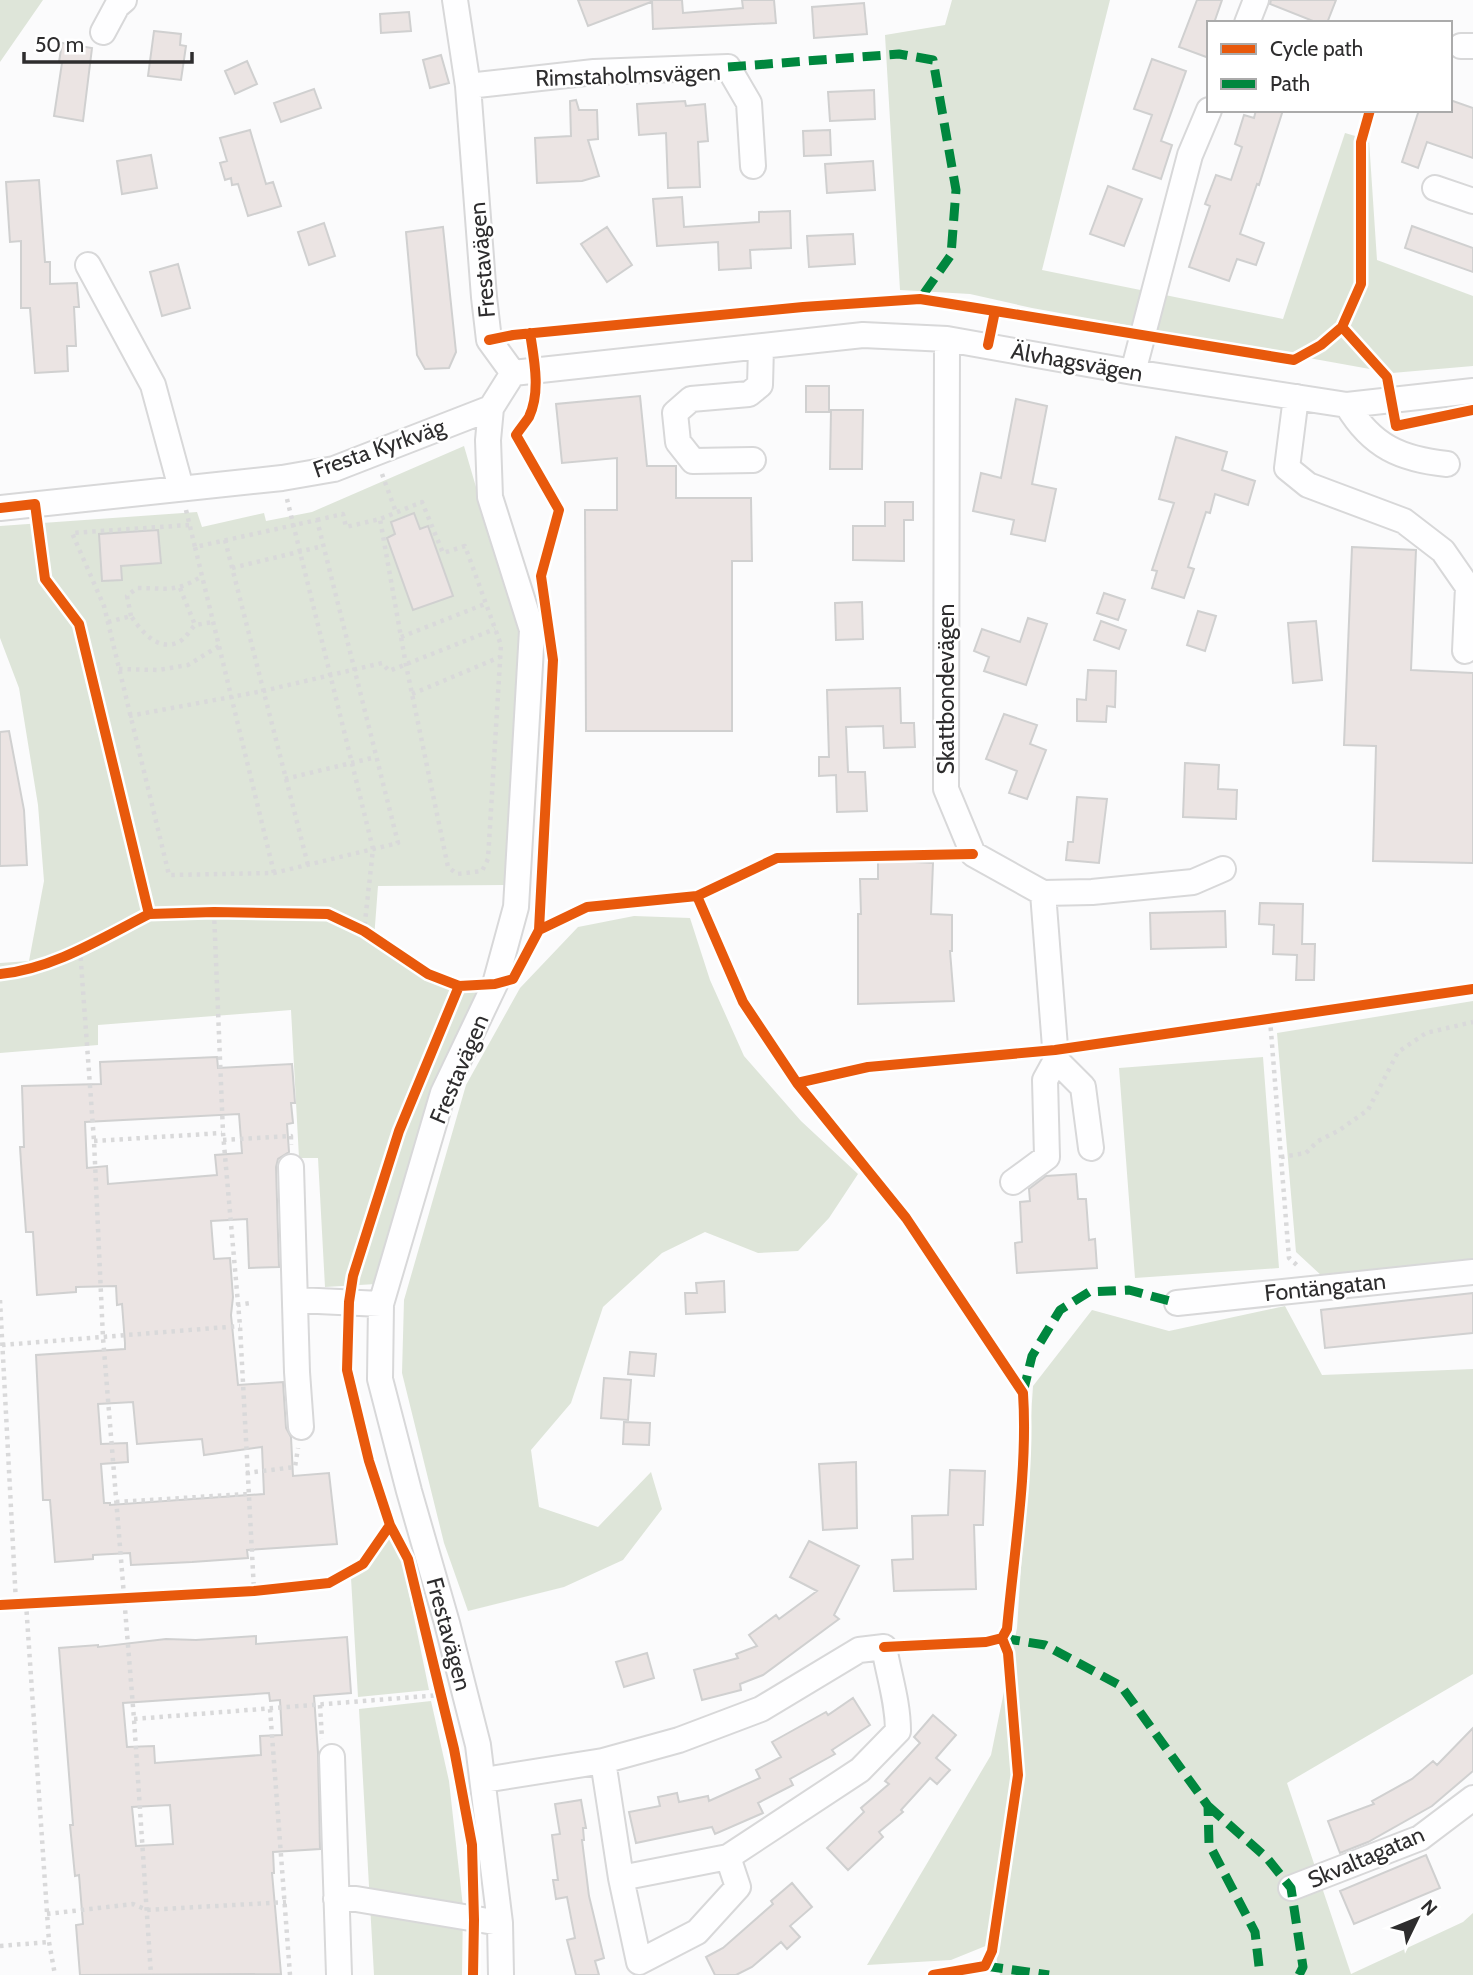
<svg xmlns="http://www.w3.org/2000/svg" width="1473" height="1975" font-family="Cabin,sans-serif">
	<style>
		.green { fill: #dee5d9 }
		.building { fill: #ebe4e3; stroke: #d0d0d0; stroke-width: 2; fill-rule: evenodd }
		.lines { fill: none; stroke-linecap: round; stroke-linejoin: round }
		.minor-casing { stroke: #d8d8d9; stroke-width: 28 }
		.path { stroke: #d9d9da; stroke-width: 4.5; stroke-dasharray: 3.5 5; stroke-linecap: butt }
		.minor { stroke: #fefeff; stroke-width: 24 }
		.quiet { stroke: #00873e; stroke-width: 9; stroke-dasharray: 18 9; stroke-linecap: butt }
		.cycleway-casing { stroke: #fff; stroke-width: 15 }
		.cycleway { stroke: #e8590c; stroke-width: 10 }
		.labels { text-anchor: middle; stroke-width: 5; stroke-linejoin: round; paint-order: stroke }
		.street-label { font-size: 23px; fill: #2e2d2e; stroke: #fff }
	</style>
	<rect width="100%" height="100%" fill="#fbfbfc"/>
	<path class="green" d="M0,0H43L0,62Z
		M952,0H1110L1042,270L1283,319L1345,133L1369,140L1377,260L1473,296V366L1392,373L1032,308L970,294L900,290L885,35L945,25Z
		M464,446L519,634L506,885L378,886L374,939L452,989L483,991L376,1284L325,1287L318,1158H299L291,1010L98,1025V1045L0,1053V963L29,961L44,881L38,805L19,688L0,638V526L197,512L202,527L264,513L266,521L312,512Z
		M634,916L690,918L710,980L744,1056L801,1121L858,1174L829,1218L798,1251L758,1253L705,1232L662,1253L603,1307L571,1403L531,1450L539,1507L598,1527L651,1472L662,1509L623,1560L564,1587L468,1611L444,1543L402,1373L404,1300L466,1085L520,988L578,927Z
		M1473,1001V1260L1323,1277L1296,1252L1277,1033Z
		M1263,1057L1279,1268L1135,1278L1119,1068Z
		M1285,1306L1322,1375L1473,1369V1674L1287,1783L1351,1974L1463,1922L1473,1913V1975H1000L993,1943L951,1960L867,1965L991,1755L1017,1628L1033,1386L1092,1310L1169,1331Z
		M390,1535L403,1564L429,1690L358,1697L351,1578L369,1567Z
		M431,1701L449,1781L463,1907L462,1975H374L359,1709Z"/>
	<path class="building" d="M578,0H651V2L588,26Z
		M652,0H682L683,13L743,8L742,0H774L776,23L653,29Z
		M1197,0H1222L1214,23H1209V58L1179,47Z
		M1271,0H1336L1327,23H1318L1270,4Z
		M864,3L867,34L814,38L812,7Z
		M409,12L411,31L381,33L380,14Z
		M154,31L181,34L180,45L186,46L181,80L148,76Z
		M62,43L92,48L83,121L54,116L62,63L59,62Z
		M441,55L449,83L430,88L423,60Z
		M1152,59L1186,71L1161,141L1172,145L1161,179L1133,169L1152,115L1134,109Z
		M247,61L257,84L235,94L225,71Z
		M314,89L321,108L281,122L274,103Z
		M874,90L875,119L830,121L828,92Z
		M576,100L579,110H597L598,139L588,140L599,176L582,181L537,183L535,138L571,136L570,101Z
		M1450,100L1473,108V158L1427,142L1418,168L1402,162L1419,110H1450Z
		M685,101L686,106L705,104L708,141L698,142L700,187L668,188L666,133L639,135L637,104Z
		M1256,110H1283L1259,185L1257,184L1240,234L1264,243L1256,265L1237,259L1229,281L1189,267L1210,206L1205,204L1216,175L1231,180L1242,147L1235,144L1244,115L1254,118Z
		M250,130L266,184L273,182L281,206L248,216L238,184L232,185L231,178L225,180L220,163L227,161L220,138Z
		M830,130L831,155L804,156L803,131Z
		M151,155L157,188L122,194L117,161Z
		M873,161L875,190L827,193L825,164Z
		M39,180L45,262H50V284L77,283L79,307H74L76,346H67L68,371L35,373L30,308H21V241L10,242L6,182Z
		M1108,186L1142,199L1124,246L1090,234Z
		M682,197L684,227L759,222V212L790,211L791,248L750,250L751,268L719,270L718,242L657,246L653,199Z
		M324,223L335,256L309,265L298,232Z
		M1412,226L1473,248V272L1405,248Z
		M443,227L456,352L449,368L425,369L417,355L406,232Z
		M607,227L632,265L607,282L581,244Z
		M853,234L855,264L809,267L807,236Z
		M178,264L190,308L162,316L150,272Z
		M806,386H829V412H806Z
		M640,396L647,466H676V498H751L752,561H732V731H586L585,510H617V458L562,463L556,404Z
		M1016,399L1047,406L1032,484L1056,489L1045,541L1011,534L1014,520L973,511L981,473L1001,478Z
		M831,410H863L862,469H830Z
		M1176,437L1227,452L1222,470L1255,481L1248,505L1215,494L1210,513L1206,512L1188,567L1194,569L1184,598L1152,588L1157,571L1152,570L1174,503L1159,499Z
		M885,502H913V520H904V561L853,560V526H885Z
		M414,513L420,529L428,526L453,596L413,610L387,538L395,534L391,522Z
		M158,530L161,563L121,566L122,580L102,581L99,534Z
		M1352,547L1416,550L1411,670L1473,673V863L1373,861L1376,746L1344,745Z
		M1104,593L1125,600L1118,620L1097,613Z
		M862,602L863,639L836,640L835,603Z
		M1198,611L1216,616L1205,651L1187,645Z
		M1028,618L1047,624L1026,685L984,671L989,657L974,651L982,629L1020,642Z
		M1101,621L1126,630L1119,649L1094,640Z
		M1316,621L1322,680L1293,683L1288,623Z
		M1088,670L1116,671L1115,707L1107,706L1106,722L1077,721V699L1086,700Z
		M900,688L901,723H914L915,747L884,748L883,726L846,727L848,772H865L867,811L837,812L836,775L819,776V757H829L827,690Z
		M1004,714L1037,725L1030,744L1046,750L1027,799L1009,793L1017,771L986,759Z
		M9,731L24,810L27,865L0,866V732Z
		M1185,763L1219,765L1218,789L1237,790L1236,819L1183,817Z
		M1077,797L1107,799L1099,863L1066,860L1068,842H1073Z
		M878,860L933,863L931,914L952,915V951H950L954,1001L858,1004V914H861L860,879H878Z
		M1260,903L1303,904L1302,944H1315L1314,980H1296L1297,955L1273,954L1274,925L1259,924Z
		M1225,911L1226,947L1151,949L1150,913Z
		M217,1057L218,1068L292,1064L295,1103H291L293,1123L287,1124L289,1152L278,1159L276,1167L279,1267L249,1268L247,1219L211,1221L214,1259L230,1258L233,1297L231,1315L238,1385L283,1382L286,1428L291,1437L293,1476L329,1473L337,1544L247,1550L248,1558L192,1562L131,1565L130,1553L93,1555V1559L55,1562L50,1500H43L36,1355L125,1349V1343L122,1304L117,1305L116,1286L76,1287V1292L37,1295L33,1232H26L22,1178L20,1147H24L22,1086L101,1084L100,1062ZM239,1114L242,1153L215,1155L217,1175L108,1184L107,1166L87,1168L85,1122ZM133,1402L137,1444L202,1439L204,1455L262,1447L264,1494L110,1505V1503H104L101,1464L128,1462L127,1443L101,1444L98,1404Z
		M1076,1174L1078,1199H1086L1089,1240L1095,1239L1097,1268L1017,1273L1015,1243L1022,1242L1020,1202L1030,1201L1029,1189L1046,1176Z
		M724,1281L725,1312L686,1314L685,1293H697L696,1283Z
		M1473,1293V1333L1325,1348L1321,1310Z
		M630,1352L656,1354L654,1376L628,1374Z
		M604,1378L631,1380L628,1420L601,1418Z
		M624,1422L650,1423L649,1445L623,1444Z
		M856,1462L857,1528L823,1530L819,1464Z
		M950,1470L985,1471L983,1525H974L976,1589L894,1591L892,1560L913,1559L912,1516L948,1515Z
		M809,1541L859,1566L834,1615L839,1619L763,1675L740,1684L741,1690L702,1700L694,1670L738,1658L736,1654L757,1646L749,1635L776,1615L779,1619L817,1591L790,1577Z
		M256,1636V1644L347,1637L351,1693L314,1696L318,1753L320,1849L273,1852L274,1873H272L281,1974L80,1975L76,1925L83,1924L79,1875L75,1876L70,1825H73L59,1648L98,1645V1647L166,1639L196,1640ZM269,1693L270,1701L280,1700L282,1735L260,1736L261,1755L155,1763L154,1746L127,1747L123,1703ZM170,1805L173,1844L136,1846L132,1807Z
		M647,1653L654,1678L624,1687L616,1662Z
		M853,1698L870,1725L832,1750L835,1754L790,1779L793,1785L758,1803L763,1813L715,1834L712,1827L636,1843L629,1812L660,1806L658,1797L677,1793L679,1802L708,1796L709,1801L760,1778L756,1770L781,1757L772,1742L826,1712L828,1715Z
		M933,1715L956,1735L936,1758L950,1770L937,1784L930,1778L901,1810L903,1812L879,1832L883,1837L848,1870L827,1848L864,1812L861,1808L889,1784L885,1781L920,1743L914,1737Z
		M1473,1728V1771L1432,1806L1368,1842L1340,1853L1328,1821L1374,1804L1372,1801L1412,1779L1433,1761L1437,1765Z
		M581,1800L586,1828H583L584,1840H582L589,1896L604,1958L595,1961L599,1975H576L567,1940L575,1938L567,1897L556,1899L553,1880H558L552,1835L560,1834L555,1804Z
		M1426,1855L1440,1888L1354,1924L1340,1891Z
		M792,1883L812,1907L790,1926L800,1937L787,1949L781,1942L752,1967L736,1975H715L706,1957L723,1948L773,1904L771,1901Z"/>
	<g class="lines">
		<g class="minor-casing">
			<path id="minor" d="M455,0L468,86L484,297L489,340L513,373
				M1247,23L1256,0
				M103,32L117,6L124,0
				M1461,46H1473
				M468,86L594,72L728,67L749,103L753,166
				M1435,188L1473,201
				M88,265L153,385L181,488
				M947,339L946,789L973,854L1043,893L1092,892L1193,882L1223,869
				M1133,372L1190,155L1209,110
				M513,373L863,335L947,339L1133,372L1347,405L1473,391
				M1296,397L1287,468L1308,485L1404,521L1443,551L1468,587L1465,651
				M1347,405C1372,447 1401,459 1447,464
				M753,460L693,461L678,442L675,413L691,399L749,394L760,385L761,347
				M0,508L282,478L334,469L491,408
				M1056,1060L1083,1087L1091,1148
				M291,1167L297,1372L301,1427
				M1013,1182L1047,1157L1045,1080L1056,1060L1043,893
				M297,1300L381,1304
				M1177,1303L1473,1272
				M332,1757L339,1975
				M603,1761L621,1878L639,1962L697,1932L738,1887L728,1857
				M484,1780L603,1761L679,1740L761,1709L859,1650L884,1647C889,1676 898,1702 898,1731L860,1770L728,1857L621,1878
				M1291,1888L1420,1838L1473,1798
				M336,1899H356L500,1923
				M501,1975L500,1923L478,1745L447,1623L409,1491L380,1379L381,1304L443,1093L495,984L516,907L532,630L490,497L488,440L491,408L513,373"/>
		</g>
		<path class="path" d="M1342,327L1387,379
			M382,474L396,512
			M287,499L373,849L364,931
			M186,510L195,547
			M317,520L343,514L346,527L380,519L406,665L448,867L457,874L482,871L488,859L501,645L465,546L443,553L422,502L380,519
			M189,525L72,533L104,606L169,875L274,873L398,843L317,520L195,547L274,873
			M225,540L308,865
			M232,568L323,546
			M180,588L195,625
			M131,616L127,596L137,588C167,588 175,593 202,576
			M108,622L131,616C141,631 158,652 179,642C185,639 190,630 195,625L213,622
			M401,637L485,604
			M119,669L158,670L188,665L219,646
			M412,694L500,657
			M129,716L263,691L382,663L389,671L495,629
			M285,779L376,757
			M214,912L223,1133L240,1326L254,1591
			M80,949L94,1141L103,1338L134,1719L151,1975
			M1270,1019L1289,1258L1300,1268
			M223,1140L291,1136V1145
			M94,1141L222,1133
			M1281,1157L1306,1153L1318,1141L1338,1131L1368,1110L1398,1052L1426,1033L1473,1022
			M0,1300L16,1603
			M237,1305L250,1303
			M2,1345L240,1326
			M246,1473L295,1467L298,1448
			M116,1502L247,1494
			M26,1603L49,1942L55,1975
			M0,1605L254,1591L329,1583L363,1564L390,1525
			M320,1705L322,1739
			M270,1709L290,1975
			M134,1719L440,1695
			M47,1914L133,1904L147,1910L286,1902
			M0,1946L49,1942"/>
		<use href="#minor" class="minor"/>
		<path class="quiet" d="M728,67L899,54L933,60L956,190L951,255L920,299
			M1023,1393L1032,1356L1060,1310L1089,1292L1129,1290L1177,1303
			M1002,1638L1045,1645L1121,1686L1208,1806L1209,1844L1255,1932L1260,1975
			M1208,1806L1267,1858L1291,1888L1303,1967L1299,1975
			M985,1966L1049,1975"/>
		<g class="cycleway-casing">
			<path id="cycleway" d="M995,311L1294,360L1321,345L1342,327L1361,284V142L1370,110
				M1342,327L1387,377L1396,426L1473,410
				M530,333C534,359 541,392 529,417C525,423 520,429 516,435L559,510L541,576L553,660L539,930
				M489,340L513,335L803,307L920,299L995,311L988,345
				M0,508L35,504L45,579L79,624L149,914L214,912L328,914L364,931L428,974L459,986L399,1131L353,1276L349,1302L347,1370L369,1461L390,1525L408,1559L454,1749L472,1845L474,1920L473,1975
				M697,896L777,858L973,854
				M0,974C53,969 102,938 149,914
				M459,986L495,984L513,979L539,930L587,907L697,896L743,1002L797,1083L868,1067L1055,1050L1473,989
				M797,1083L906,1218L1023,1393C1028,1470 1014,1552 1007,1629L1002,1638L1008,1653L1018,1775L992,1951L985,1966L933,1975
				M0,1605L254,1591L329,1583L363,1564L390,1525
				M884,1647L986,1642L1002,1638"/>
		</g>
		<use href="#cycleway" class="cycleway"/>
	</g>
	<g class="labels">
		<g class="street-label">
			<text transform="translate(628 75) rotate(-2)" y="8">Rimstaholmsvägen</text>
			<text transform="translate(482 260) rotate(-95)" y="8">Frestavägen</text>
			<text transform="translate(1077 362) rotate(10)" y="8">Älvhagsvägen</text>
			<text transform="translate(379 448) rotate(-19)" y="8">Fresta Kyrkväg</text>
			<text transform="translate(946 689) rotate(-90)" y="8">Skattbondevägen</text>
			<text transform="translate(459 1069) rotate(-67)" y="8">Frestavägen</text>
			<text transform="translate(1325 1287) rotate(-6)" y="8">Fontängatan</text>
			<text transform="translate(449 1634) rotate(75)" y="8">Frestavägen</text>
			<text transform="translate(1366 1857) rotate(-23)" y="8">Skvaltagatan</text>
		</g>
	</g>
	<rect x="1207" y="21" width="245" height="91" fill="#ffffff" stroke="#ababab" stroke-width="2"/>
	<rect x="1221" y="44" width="35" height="10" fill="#e8590c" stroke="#ababab" stroke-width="2"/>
	<text x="1270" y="56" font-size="21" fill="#2e2d2e">Cycle path</text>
	<rect x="1221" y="79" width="35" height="10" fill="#00873e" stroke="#ababab" stroke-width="2"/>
	<text x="1270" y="91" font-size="21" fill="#2e2d2e">Path</text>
	<g transform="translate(1417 1919) rotate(47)" stroke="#ffffff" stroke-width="5" paint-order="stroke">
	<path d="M0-5L12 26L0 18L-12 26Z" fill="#2e2d2e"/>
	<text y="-10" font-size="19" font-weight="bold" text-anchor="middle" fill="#2e2d2e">N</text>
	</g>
	<path d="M24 52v10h168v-10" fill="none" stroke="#2e2d2e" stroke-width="3.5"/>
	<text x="35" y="52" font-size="21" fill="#2e2d2e" stroke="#ffffff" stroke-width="5" paint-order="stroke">50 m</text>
</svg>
